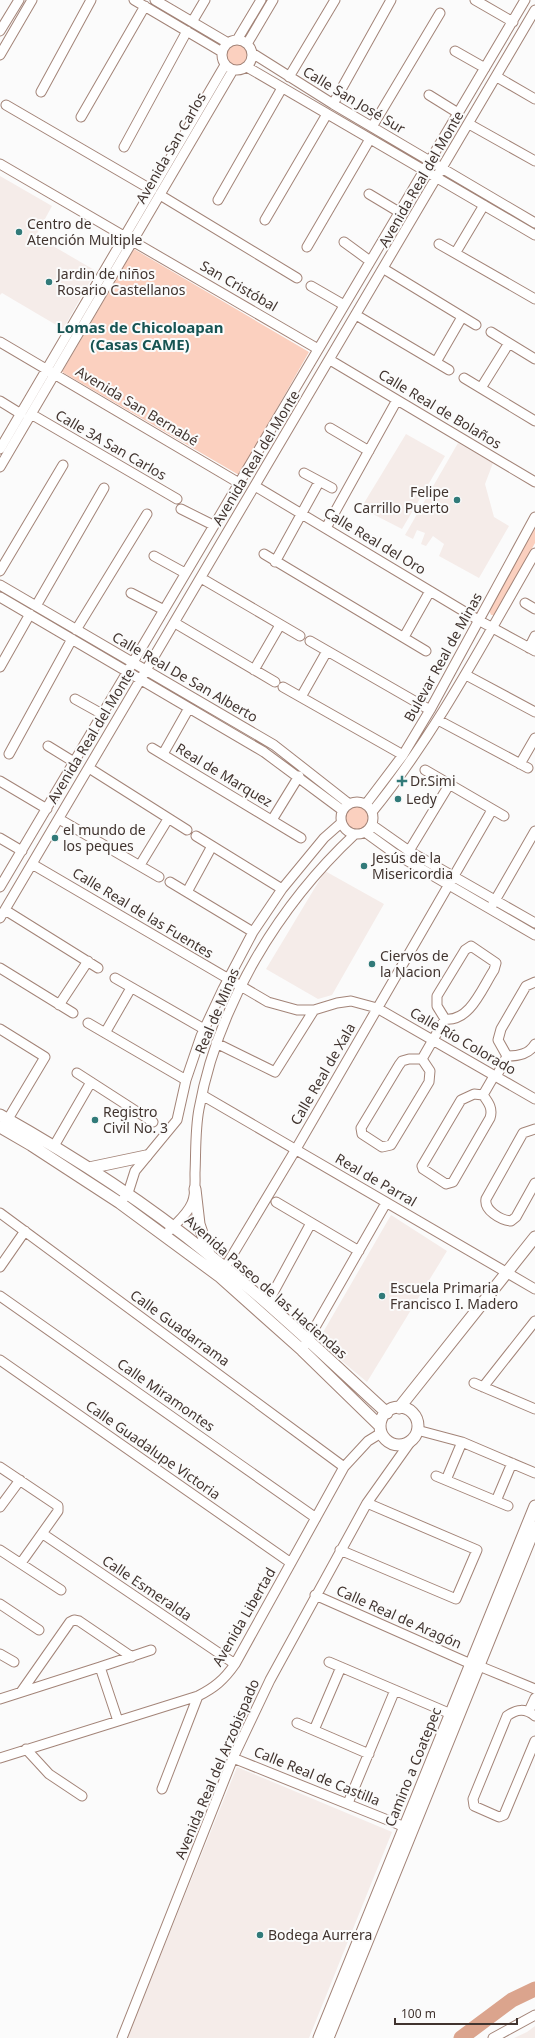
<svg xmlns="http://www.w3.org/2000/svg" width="535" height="2038" font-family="'Noto Sans',sans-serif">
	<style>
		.built { fill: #f5ece9 }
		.green { fill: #fbd0bf }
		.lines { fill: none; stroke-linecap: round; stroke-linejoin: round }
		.river { stroke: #dba48d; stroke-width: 15 }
		.minor-casing { stroke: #a38478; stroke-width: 11 }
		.major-casing { stroke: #a38478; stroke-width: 13 }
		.minor { stroke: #fff; stroke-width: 9 }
		.major { stroke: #fff; stroke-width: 11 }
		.poi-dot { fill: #317a79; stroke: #fbfbfb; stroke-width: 1.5 }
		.labels { text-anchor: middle; stroke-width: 4; stroke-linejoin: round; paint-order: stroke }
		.street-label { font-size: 14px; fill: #41342f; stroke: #fbfbfb }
		.poi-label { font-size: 14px; fill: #41342f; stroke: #fbfbfb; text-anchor: start }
		.neighbourhood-label { font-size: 15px; font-weight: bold; fill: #165352; stroke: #fbfbfb }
	</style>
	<rect width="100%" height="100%" fill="#fbfbfb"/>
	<path class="built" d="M0,176L52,206L34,239L36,236L96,271L63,329L2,293L0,295Z
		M406,434L445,456L402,529L361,508Z
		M458,443L493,463L485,484L494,517L509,526L479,578L439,556L444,544L433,536L426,546L421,544L425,533L417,530L413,539L405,535Z
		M325,871L384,904L332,995L318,999L266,969Z
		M391,1215L447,1251L367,1382L318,1341Z
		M237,1767L392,1832L309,2038H127Z
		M535,2026V2038H514L527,2032Z"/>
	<path class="green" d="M226 56a11 11 0 1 1 22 0a11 11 0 1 1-22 0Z
		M134,249L309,352L239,475L62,372Z
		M535,525V543L496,615H491L489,610Z
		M345 817a12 12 0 1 1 24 0a12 12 0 1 1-24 0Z"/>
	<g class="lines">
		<path class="river" d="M461,2038L512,2000L535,1989"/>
		<g class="minor-casing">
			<path id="minor" d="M134,0L222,52
				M155,0L228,43
				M475,0L513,22
				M192,22L205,0
				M0,31L19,0
				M222 55a15 15 0 1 1 30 0a15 15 0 1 1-30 0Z
				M237,40L261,0
				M247,44L273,0
				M455,51L485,68
				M252,53L333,104L535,223
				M0,55L32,0
				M247,67L535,235
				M289,77L335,0
				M497,77L535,99
				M41,92L91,0
				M429,95L458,113
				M333,104L391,0
				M6,105L152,190
				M81,117L145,6
				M469,124L535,161
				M372,127L440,13
				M124,147L187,31
				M0,164L318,349
				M369,194L399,212
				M160,195L297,278
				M218,200L282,88
				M265,220L327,114
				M344,242L370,261
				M439,244L535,299
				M307,247L370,139
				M456,252L484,205
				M384,269L476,325
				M311,286L344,305
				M356,315L449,370
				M491,332L535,359
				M0,342L239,483
				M330,360L535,482
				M436,362L462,317
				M464,378L535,421
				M481,388L509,343
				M0,401L21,414
				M31,414L177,499
				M330,428L369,451
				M0,449L225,65
				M0,467L233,70
				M304,473L332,488
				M255,486L480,621L535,651
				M181,509L213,525
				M326,528L397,400
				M264,554L426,651
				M154,556L185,573
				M275,562L319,482
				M0,571L63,465
				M201,578L300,636
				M0,585L274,745L348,803
				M131,593L164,610
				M0,597L264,752L342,810
				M525,603L535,609
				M36,606L104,488
				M175,623L275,682
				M76,630L147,514
				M404,637L430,591
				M310,641L430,710
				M529,648L535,636
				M0,667L30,614
				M254,670L280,625
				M466,675L535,712
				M283,687L403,755
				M301,697L327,651
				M75,699L102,714
				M438,720L528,768
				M48,746L74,762
				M152,748L301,838
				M9,754L72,639
				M163,754L189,708
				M520,764L535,738
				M89,768L187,830
				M425,770L504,816
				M0,781L47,809
				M341 818a16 16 0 1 1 32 0a16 16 0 1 1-32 0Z
				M366,804L403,755L430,710L535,517
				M372,812C437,732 484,641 535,553
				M59,819L159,877
				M272,820L299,776
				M372,825L409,851L535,923
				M365,832L394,853L535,935
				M196,836L282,889
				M0,838L22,851
				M409,851L449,785
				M32,864L268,1002L297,1010H314L337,1003L351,1001L377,1008L535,1099
				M140,865L168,819
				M170,882L253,932
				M0,887L525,0
				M187,892L212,846
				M493,904L535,831
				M5,910L98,968
				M0,918L535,10
				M471,946L496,963L494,970C482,988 470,1022 445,1019L437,1006V996L465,950Z
				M0,968L73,1013
				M115,978L204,1029
				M535,982L526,986L501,1029L498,1040L507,1056C519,1056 529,1054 535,1044
				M59,1005L88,961
				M88,1023L186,1080
				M0,1029L45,1057L8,1119
				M105,1033L131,988
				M216,1043L275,1072L314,1010
				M409,1059H422L430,1071L429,1082L391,1145L382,1147L362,1134L361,1128L399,1065L402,1061Z
				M422,1059L445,1019
				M77,1073L153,1122
				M496,1077L507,1056
				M474,1094L483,1095C489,1103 493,1109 490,1118L453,1182L446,1184L423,1169L422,1166L461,1100Z
				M202,1095L535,1289
				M483,1095L494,1076
				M535,1129L523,1133L486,1199C484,1210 500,1220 511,1221L516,1217L535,1183
				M54,1146L91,1082
				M124,1198L128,1193L135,1171L177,1120L186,1080L201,1036L223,989L253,932L282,889L324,838L341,823
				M276,1202L359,1251
				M0,1213L344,1467
				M169,1231C177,1222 187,1215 192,1203C196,1194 195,1183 195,1173C196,1152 195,1130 199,1109C218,1005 278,906 355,834
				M0,1267L25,1231
				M221,1274L296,1149L492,810
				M0,1296L316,1518
				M267,1304L311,1223
				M302,1350L386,1203
				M0,1360L291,1563
				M474,1383L535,1409
				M483,1387L535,1321
				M417,1430L462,1442L535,1473
				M0,1467L58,1506V1511L21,1563
				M436,1476L508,1506
				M446,1480L462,1442
				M496,1501L512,1463
				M0,1507L20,1480
				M43,1534L235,1664
				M0,1550L61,1590
				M340,1550L456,1599L477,1550L367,1503
				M315,1595L471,1664
				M0,1604L39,1630
				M0,1654L14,1662
				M329,1662L451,1714
				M479,1666L535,1689
				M100,1667L151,1650
				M21,1692L70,1622L74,1620L79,1621L132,1657
				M0,1699L100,1667L118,1721
				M529,1711L535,1698
				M535,1716C525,1708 517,1709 507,1716L473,1799L474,1806L499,1817L504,1815L535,1741
				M297,1723L369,1754
				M314,1730L341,1667
				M26,1749L49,1774L82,1796
				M0,1758L198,1696C214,1688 224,1680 235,1664L344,1467L368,1441L381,1433
				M233,1758L410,1829
				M162,1789L198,1696
				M348,1803L395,1690
				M122,2038L233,1758L270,1680L367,1503L411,1441
				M493,2038L535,2015"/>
		</g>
		<g class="major-casing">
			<path id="major" d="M0,1115C73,1156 143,1201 208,1254C270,1303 328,1359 387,1413
				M0,1127L31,1145L120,1203L219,1276L302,1350L380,1426
				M89,1168L146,1156
				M195,1189L199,1224L209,1254
				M380 1426a19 19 0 1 1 38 0a19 19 0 1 1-38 0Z
				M399,1408L535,1237
				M319,2038L535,1506
				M328,2038L535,1527"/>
		</g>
		<use href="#minor" class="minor"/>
		<use href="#major" class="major"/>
	</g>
	<g class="poi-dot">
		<circle cx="19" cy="232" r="4"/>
		<circle cx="49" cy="282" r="4"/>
		<circle cx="457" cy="500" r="4"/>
		<path d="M400 775h4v4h4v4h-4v4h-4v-4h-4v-4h4z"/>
		<circle cx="398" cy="799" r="4"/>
		<circle cx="55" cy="838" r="4"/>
		<circle cx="364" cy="866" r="4"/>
		<circle cx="372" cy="964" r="4"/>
		<circle cx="95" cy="1120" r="4"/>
		<circle cx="382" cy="1296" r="4"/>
		<circle cx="260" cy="1935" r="4"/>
	</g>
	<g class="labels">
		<g class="street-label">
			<text transform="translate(354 100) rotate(31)" y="5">Calle San José Sur</text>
			<text transform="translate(171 148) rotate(-60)" y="5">Avenida San Carlos</text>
			<text transform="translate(421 179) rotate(-60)" y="5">Avenida Real del Monte</text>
			<text transform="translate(239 286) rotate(30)" y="5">San Cristóbal</text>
			<text transform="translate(137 406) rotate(31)" y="5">Avenida San Bernabé</text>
			<text transform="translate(440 409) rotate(31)" y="5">Calle Real de Bolaños</text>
			<text transform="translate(111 445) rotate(30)" y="5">Calle 3A San Carlos</text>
			<text transform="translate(256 458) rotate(-59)" y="5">Avenida Real del Monte</text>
			<text transform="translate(375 541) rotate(31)" y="5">Calle Real del Oro</text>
			<text transform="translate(443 657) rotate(-61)" y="5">Bulevar Real de Minas</text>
			<text transform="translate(185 677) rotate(30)" y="5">Calle Real De San Alberto</text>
			<text transform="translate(91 736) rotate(-59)" y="5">Avenida Real del Monte</text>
			<text transform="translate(224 775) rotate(31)" y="5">Real de Marquez</text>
			<text transform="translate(143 913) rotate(31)" y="5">Calle Real de las Fuentes</text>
			<text transform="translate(217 1011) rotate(-67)" y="5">Real de Minas</text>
			<text transform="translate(463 1041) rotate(30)" y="5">Calle Río Colorado</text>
			<text transform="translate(323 1074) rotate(-60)" y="5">Calle Real de Xala</text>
			<text transform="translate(376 1180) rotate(30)" y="5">Real de Parral</text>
			<text transform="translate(266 1287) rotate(41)" y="5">Avenida Paseo de las Haciendas</text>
			<text transform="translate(180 1328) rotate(36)" y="5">Calle Guadarrama</text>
			<text transform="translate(166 1395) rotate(35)" y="5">Calle Miramontes</text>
			<text transform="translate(153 1450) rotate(35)" y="5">Calle Guadalupe Victoria</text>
			<text transform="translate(147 1588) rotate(34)" y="5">Calle Esmeralda</text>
			<text transform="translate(244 1617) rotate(-60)" y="5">Avenida Libertad</text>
			<text transform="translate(399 1617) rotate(24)" y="5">Calle Real de Aragón</text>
			<text transform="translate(413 1767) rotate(-68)" y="5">Camino a Coatepec</text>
			<text transform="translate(217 1769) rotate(-67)" y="5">Avenida Real del Arzobispado</text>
			<text transform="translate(317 1776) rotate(22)" y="5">Calle Real de Castilla</text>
		</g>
		<g class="poi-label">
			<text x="27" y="229">Centro de<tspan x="27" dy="16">Atención Multiple</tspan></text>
			<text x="57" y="279">Jardin de niños<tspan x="57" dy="16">Rosario Castellanos</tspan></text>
			<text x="449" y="497" text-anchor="end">Felipe<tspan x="449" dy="16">Carrillo Puerto</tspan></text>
			<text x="410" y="786">Dr.Simi</text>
			<text x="406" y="804">Ledy</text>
			<text x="63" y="835">el mundo de<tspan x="63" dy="16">los peques</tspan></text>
			<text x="372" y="863">Jesús de la<tspan x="372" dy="16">Misericordia</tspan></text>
			<text x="380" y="961">Ciervos de<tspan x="380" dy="16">la Nacion</tspan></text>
			<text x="103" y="1117">Registro<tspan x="103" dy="16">Civil No. 3</tspan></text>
			<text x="390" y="1293">Escuela Primaria<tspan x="390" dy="16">Francisco I. Madero</tspan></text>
			<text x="268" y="1940">Bodega Aurrera</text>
		</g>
		<g class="neighbourhood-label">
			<text x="140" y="333">Lomas de Chicoloapan<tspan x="140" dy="17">(Casas CAME)</tspan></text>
		</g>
	</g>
	<path d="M395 2018v6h122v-6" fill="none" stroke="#41342f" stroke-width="2"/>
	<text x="401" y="2018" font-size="12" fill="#41342f" stroke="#fbfbfb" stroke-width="3" paint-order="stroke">100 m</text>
</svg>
